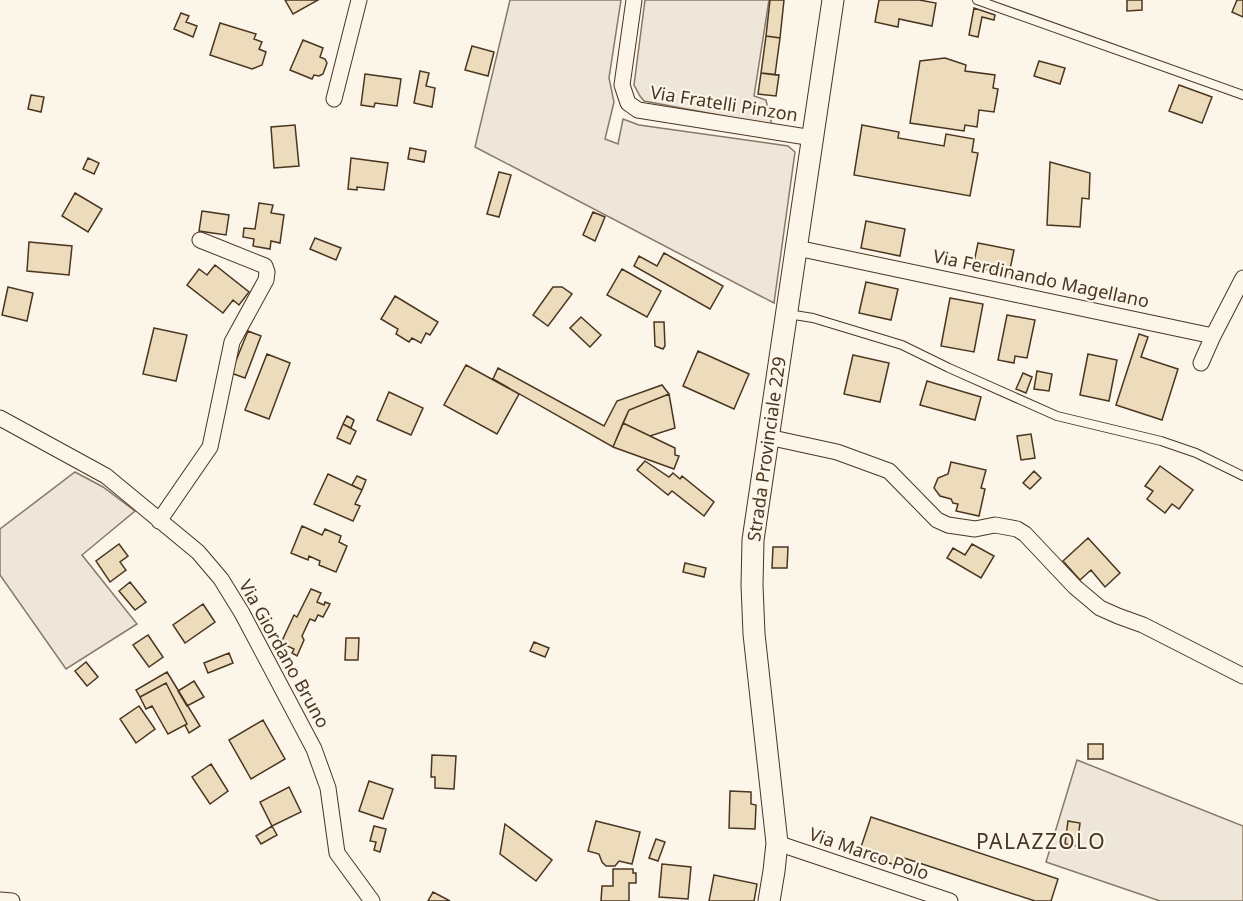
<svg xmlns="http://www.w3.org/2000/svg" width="1243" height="901" font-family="'Noto Sans',sans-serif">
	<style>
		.green { fill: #ede6d9; stroke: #887966; stroke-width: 1.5 }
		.building { fill: #ecdcbc; stroke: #4a3520; stroke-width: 1.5 }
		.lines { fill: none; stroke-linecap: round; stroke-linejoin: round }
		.lane-casing { stroke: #4a3520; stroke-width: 10 }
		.street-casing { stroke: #4a3520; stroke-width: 17 }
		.secondary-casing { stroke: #4a3520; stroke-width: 23 }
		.lane { stroke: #fbf6e9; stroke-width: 8 }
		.street { stroke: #fbf6e9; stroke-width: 15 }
		.secondary { stroke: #fbf6e9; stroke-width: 21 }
		.labels { text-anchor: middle; stroke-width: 4.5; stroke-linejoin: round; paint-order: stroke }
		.street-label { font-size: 18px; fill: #4a3520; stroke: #fbf6e9 }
		.quarter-label { font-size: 21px; letter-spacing: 1.5px; fill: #4a3520; stroke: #fbf6e9 }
	</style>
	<rect width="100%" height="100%" fill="#fbf6e9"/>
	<path class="green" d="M510,0H621L609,78L614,102L605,139L618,144L623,119L639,125L788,146L795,152L774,303L475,147Z
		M645,0H769L754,96L766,100L772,125L644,101L640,96L634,85Z
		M75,472L103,487L135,511L82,555L137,624L66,669L0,575V529Z
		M1077,760L1243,826V901H1160L1046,862Z"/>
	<path class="building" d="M285,0H318L293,14Z
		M770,0H784L780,38L766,36Z
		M879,0H919L936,3L932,26L899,19L898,27L875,22Z
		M1127,0H1142V10L1127,11Z
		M1237,0H1243V17L1232,12Z
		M974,8L995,15L994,20L982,17L978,37L969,35Z
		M181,13L189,16L186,22L197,26L193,37L174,29Z
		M220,23L256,34L254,39L262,42L259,49L266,52L262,65L252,69L210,55Z
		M766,36L780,38L775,75L761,73Z
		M303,40L323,48L320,57L325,59L327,63L323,74L319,76L314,75L312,79L290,70Z
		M472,46L494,52L488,76L465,70Z
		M945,58L966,65L965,71L995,75L993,88L998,89L994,112L979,110L977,127L965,125L964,131L910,123L920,61Z
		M1039,61L1065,68L1060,84L1034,76Z
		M420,71L429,73L426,86L435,88L432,107L414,103Z
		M761,73L779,75L776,96L758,94Z
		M365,74L401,79L397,106L375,103L374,107L361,105Z
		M1179,85L1212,97L1202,123L1169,111Z
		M31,95L44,97L41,112L28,109Z
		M295,125L299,166L274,168L271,127Z
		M862,125L899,132L898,138L944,146L946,134L974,139L972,152L978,153L970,196L854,175Z
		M410,148L426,151L424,162L408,159Z
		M88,158L99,163L94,174L83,169Z
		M351,158L388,163L384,190L357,187V190L348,189Z
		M1050,162L1090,173L1089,199L1082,198L1080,227L1047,225Z
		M499,172L511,175L499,217L487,214Z
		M75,193L102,209L88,232L62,216Z
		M259,203L273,205L271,213L284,215L280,243L271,241L270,249L253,246L254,239L243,237L244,228L255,229Z
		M202,211L229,215L226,235L199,231Z
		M593,212L605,217L595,241L583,235Z
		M866,221L905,229L900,256L861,248Z
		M315,238L341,248L336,260L310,249Z
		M29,242L72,246L69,275L27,271Z
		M978,243L1014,250L1009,274L973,267Z
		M664,253L723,286L710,309L634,266L639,256L657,266Z
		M215,265L249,292L239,305L233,300L223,313L187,285L199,269L207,275Z
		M622,269L661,291L647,317L607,295Z
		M866,282L898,289L891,320L859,313Z
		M8,287L33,293L27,321L2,315Z
		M553,287H562L572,294L548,326L533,315Z
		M395,296L438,322L430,335L426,333L421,343L412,338L409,342L396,334L398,329L381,319Z
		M950,298L983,304L974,352L941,346Z
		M1007,315L1035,320L1027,358L1015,356L1014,363L998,360Z
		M581,317L601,335L590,347L570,328Z
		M654,322H664L665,346L663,349L655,346Z
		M154,328L187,335L176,381L143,374Z
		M248,331L261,336L245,378L231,373Z
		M1139,334L1148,337L1141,357L1178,369L1162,420L1116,405Z
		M698,351L749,374L734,409L683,386Z
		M267,354L290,363L269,419L245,410Z
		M1088,354L1117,360L1109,401L1080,395Z
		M853,355L889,363L880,402L844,394Z
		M466,365L519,394L497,434L444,405Z
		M498,368L604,426L617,401L662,385L669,394L629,410L613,447L493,379Z
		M1037,371L1052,374L1049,391L1034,389Z
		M1023,373L1032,377L1026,393L1016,389Z
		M927,381L981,397L975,420L920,405Z
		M389,392L423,408L411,435L377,420Z
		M669,394L675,428L650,436L623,423L629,410Z
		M347,416L354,420L351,428L343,424Z
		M623,423L675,448V455L679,456L674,469L613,447Z
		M343,424L356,431L350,444L337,438Z
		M1031,434L1035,458L1021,460L1017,436Z
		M645,461L669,477L673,473L680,479L682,476L714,502L704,516L672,491L668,495L637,470Z
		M951,462L986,470L981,488L985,489L979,516L956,511L958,504L953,503L951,499L940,496L934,488L938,478L948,474Z
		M1160,466L1193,490L1179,509L1172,504L1165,513L1147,499L1153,491L1145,486Z
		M1034,471L1041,478L1030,489L1023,483Z
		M328,474L362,490L355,504L360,506L353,521L314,504Z
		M357,476L366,480L362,490L352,485Z
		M302,526L322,535L325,529L341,536L339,542L347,546L336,572L319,565L320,561L309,556L308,560L291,553Z
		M1088,538L1120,573L1105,587L1091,570L1080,580L1063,561Z
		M119,544L128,556L120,562L126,570L110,582L96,561Z
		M972,544L994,556L981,578L947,558L953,548L965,555Z
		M773,547H788L787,568H772Z
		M685,563L706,568L704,577L683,572Z
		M130,582L146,602L135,610L119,591Z
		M311,589L321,593L317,602L324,605L325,602L330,604L323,617L318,615L315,621L310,619L302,636L304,640L297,656L292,653L294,649L281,643L294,615L297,617Z
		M203,604L215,622L185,643L173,625Z
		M148,635L163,657L149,667L133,645Z
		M346,638H359L358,660H345Z
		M534,642L549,648L545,657L530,651Z
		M229,653L233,663L208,673L204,663Z
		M86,662L98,677L87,686L75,671Z
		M167,672L200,726L189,733L185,725L187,724L166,683L140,697L136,690Z
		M194,681L204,697L187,706L178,691Z
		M166,683L187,724L168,734L152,706L146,709L140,697Z
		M139,706L155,729L136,743L120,719Z
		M263,720L285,759L251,779L229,740Z
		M1088,744H1103V759H1088Z
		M432,755L456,756L454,789L435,788V777H431Z
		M211,764L228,791L210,804L192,777Z
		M369,781L393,789L383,819L359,811Z
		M289,787L301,812L272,826L260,802Z
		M730,791L751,792V804L756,805L755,829L729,828Z
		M871,817L1058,879L1051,901H1035L898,856L895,865L859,853Z
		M596,821L640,832L632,864L619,861L615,866H606L602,862L599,854L588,851Z
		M1068,821L1080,823L1077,846L1065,844Z
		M505,824L552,860L536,881L500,854Z
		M272,826L277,835L261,844L256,836Z
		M374,826L386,829L380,852L374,850L376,842L370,841Z
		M656,839L665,842L658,861L649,858Z
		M662,864L691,867L688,899L659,897Z
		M613,869H633V873H636V883H629V901H601L602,886H613Z
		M714,875L757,884L754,901H709Z
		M433,892L450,901H428Z"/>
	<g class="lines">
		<g class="lane-casing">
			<path id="lane" d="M977,0L1243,95
				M788,314L813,318L902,345L949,368L1057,416L1161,441L1196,453L1243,476"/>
		</g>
		<g class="street-casing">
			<path id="street" d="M634,0L622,85L628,103L638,110L813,138
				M334,99L359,0
				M797,248L1213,336L1243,278
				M1201,363L1213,336
				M0,418L106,476L198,552L221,579L242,613L314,749L328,788L337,853L372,901
				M768,437L837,452L889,471L937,520L948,525L975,529L995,525L1017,529L1025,534L1075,587L1100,608L1118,616L1143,625L1243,676
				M159,521L210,447L232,342L266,280L267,272L265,266L200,240
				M777,843L950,901
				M0,900L12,901"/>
		</g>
		<g class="secondary-casing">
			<path id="secondary" d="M769,901L774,871L777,843L754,634L752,585L753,540L833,0"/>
		</g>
		<use href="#lane" class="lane"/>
		<use href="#street" class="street"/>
		<use href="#secondary" class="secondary"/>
	</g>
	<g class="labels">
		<g class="street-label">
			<text transform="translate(724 104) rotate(9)" y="6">Via Fratelli Pinzon</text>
			<text transform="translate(1041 279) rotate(12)" y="6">Via Ferdinando Magellano</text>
			<text transform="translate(767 449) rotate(-82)" y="6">Strada Provinciale 229</text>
			<text transform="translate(284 654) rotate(61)" y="6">Via Giordano Bruno</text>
			<text transform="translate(869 854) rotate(19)" y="6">Via Marco Polo</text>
		</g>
		<g class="quarter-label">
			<text x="1041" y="849">PALAZZOLO</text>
		</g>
	</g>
</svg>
